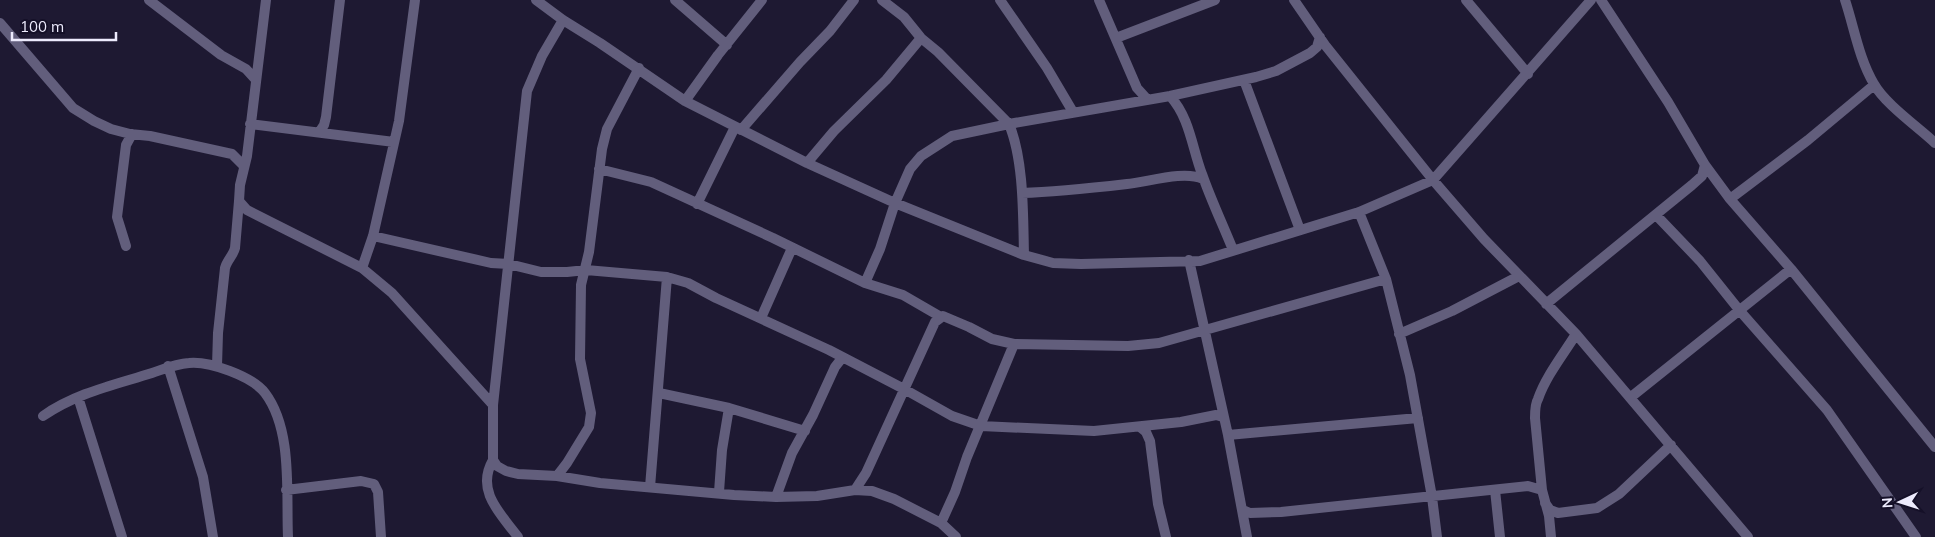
<svg xmlns="http://www.w3.org/2000/svg" width="1935" height="537" font-family="Mulish,sans-serif">
	<style>
		.lines { fill: none; stroke-linecap: round; stroke-linejoin: round }
		.minor { stroke: #625e7c; stroke-width: 10 }
	</style>
	<rect width="100%" height="100%" fill="#1e1932"/>
	<g class="lines">
		<path class="minor" d="M149,0L221,55L246,69L256,80
			M266,0L247,156L240,185L239,201L247,210L362,268L392,293L493,405
			M536,0L563,20L600,43L685,101L807,163L895,203L1024,255L1053,263L1081,264L1200,261L1359,212L1433,180L1591,0
			M675,0L727,45
			M882,0L904,17L921,38L938,52L1009,124C1024,160 1023,215 1024,255
			M1000,0L1047,68L1073,112
			M1099,0L1137,88L1147,99
			M1294,0L1325,45L1433,180L1484,239L1576,334L1748,537
			M1466,0L1528,74
			M1601,0L1668,102L1705,165L1730,199L1791,269L1935,447
			M1845,0C1854,27 1859,59 1874,84C1885,104 1918,127 1935,143
			M563,20L542,56L527,91L493,405V460L497,466L506,471L518,474L557,476L600,483L734,495L776,497L817,496L855,490L872,491L894,499L941,523L956,537
			M0,23L73,108L94,121L111,129L130,134L150,136L232,154L244,166
			M1116,38L1215,0
			M1244,80L1300,230
			M1170,96C1190,118 1192,148 1202,174C1211,200 1223,225 1233,250
			M685,101L718,55L762,0
			M250,124L394,142
			M741,130L800,62L830,31L854,0
			M320,131L324,125L326,117L340,0
			M807,163L834,131L886,80L921,38
			M599,169L651,182L773,238L865,283L903,295L941,317
			M1022,193C1057,192 1092,188 1127,184C1148,182 1184,170 1203,179
			M1730,199L1808,140L1874,85
			M697,204L735,127
			M1359,212L1386,279L1410,375L1432,497L1437,537
			M1656,215L1700,261L1740,311L1827,410L1916,537
			M373,236L491,263L509,264L541,272H567L586,270L667,277L688,283L716,298L829,350L904,389L952,416L981,426L1094,431L1181,422L1216,415L1223,417
			M126,246L117,217L126,145L132,134
			M1189,260L1228,435L1247,537
			M362,268L373,236L399,121L415,0
			M865,283L880,249L895,203L910,169L921,156L952,136L1009,124L1170,96L1256,77L1276,71L1310,53L1317,47L1320,37
			M1546,304L1692,185L1702,176L1705,165
			M761,318L792,248
			M1399,334L1452,311L1519,276
			M168,366L203,477L213,537
			M217,366L218,333L225,268C227,260 233,256 235,248L239,201
			M659,393L729,408L805,431
			M78,397L122,537
			M1631,397L1791,269
			M43,416C76,393 114,385 152,373C164,369 175,364 189,363C209,361 252,376 265,393C293,430 286,493 288,537
			M1140,427L1146,432L1150,441L1158,504L1166,537
			M1228,435L1418,418
			M493,460C475,491 501,514 518,537
			M557,476L567,463L589,427L591,413L580,359L581,285L589,252L602,149L607,129L639,68
			M650,487L667,277
			M286,490L361,481L374,484L378,492L381,537
			M855,490L866,473L935,322L943,316L969,327L992,339L1014,344L1128,346L1159,343L1386,279
			M1495,490L1500,537
			M719,492L722,450L729,408
			M776,497L792,453L813,415L835,367L842,358
			M1545,503L1550,510L1558,513L1597,508L1619,494L1671,445
			M1243,510L1250,513L1281,512L1528,486L1542,490
			M941,523L955,492L967,457L1014,344
			M1551,537L1549,516L1542,490L1535,418C1535,412 1535,404 1538,399C1546,376 1563,355 1576,334"/>
	</g>
	<g transform="translate(1900 502) rotate(266)" stroke="#151028" stroke-width="4" paint-order="stroke">
	<path d="M0-4L9 19L0 12L-9 19Z" fill="#edebfd"/>
	<text y="-8" font-size="14" font-weight="bold" text-anchor="middle" fill="#edebfd">N</text>
	</g>
	<path d="M12 32v8h104v-8" fill="none" stroke="#edebfd" stroke-width="2.5"/>
	<text x="20" y="32" font-size="15" fill="#edebfd" stroke="#151028" stroke-width="4" paint-order="stroke">100 m</text>
</svg>
